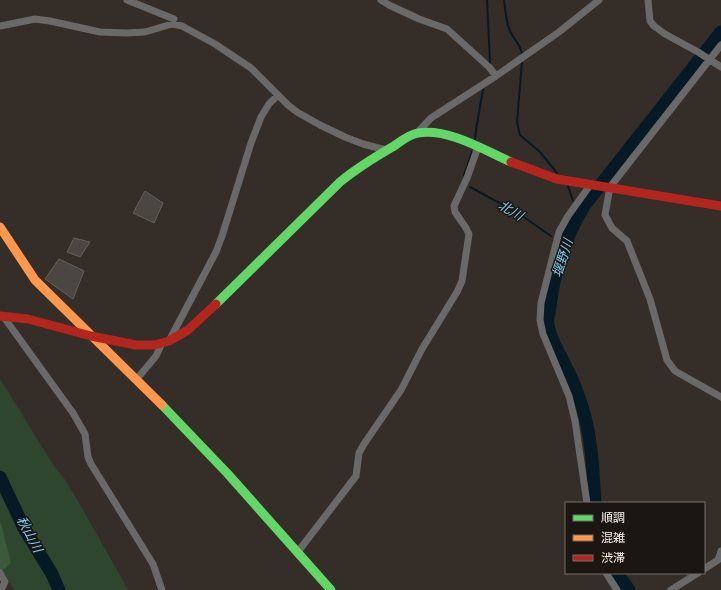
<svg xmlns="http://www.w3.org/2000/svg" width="721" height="590" font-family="'Archivo Narrow','Noto Sans JP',sans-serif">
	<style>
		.green { fill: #2e462e }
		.forest { fill: #3b593b }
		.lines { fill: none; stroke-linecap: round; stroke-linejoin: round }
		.stream { stroke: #051a24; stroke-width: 2 }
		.river { stroke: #051a24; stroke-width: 13 }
		.building { fill: #4c4642; stroke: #655f5a }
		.street { stroke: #6a6969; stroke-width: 7 }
		.fast { stroke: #63d668; stroke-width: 9 }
		.slow { stroke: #ff974d; stroke-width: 9 }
		.jam { stroke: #b3261e; stroke-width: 9 }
		.labels { text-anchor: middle; stroke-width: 3; stroke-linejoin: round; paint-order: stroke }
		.water-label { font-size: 13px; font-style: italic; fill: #7acaf3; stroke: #1c1612 }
	</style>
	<rect width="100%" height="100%" fill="#352e28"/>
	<path class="green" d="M0,379L54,466L66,481L86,515L128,590H14L0,566Z"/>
	<path class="forest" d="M0,520L11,563L0,573Z"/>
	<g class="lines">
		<path class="stream" d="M487,0L490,63
			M504,0C505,10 506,22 510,31C515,42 521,43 522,57
			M522,61L517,122L520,135L540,152L557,173
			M475,141L476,130L483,89
			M464,175L472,152
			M568,186L573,201
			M470,187L518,213L551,236
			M574,218V224"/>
		<path class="river" d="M0,477L24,528L52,574L59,590
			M595,503C593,470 592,436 581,403C577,391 572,378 566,367C560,353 550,340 548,325C547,319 549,312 550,307C554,271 565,237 584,206L721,32
			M617,573L629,590"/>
	</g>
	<path class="building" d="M145,191L163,203L154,223L133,213Z
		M74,238L90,242L80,257L67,252Z
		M59,259L84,271L73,299L45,279Z"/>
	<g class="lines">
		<path class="street" d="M127,0L174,19
			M381,0L389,5L419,19L447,29L489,67L496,76
			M648,0L650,21L654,26L665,34L698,52L721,67
			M0,26L35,19L50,21L100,32L127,33L145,32L172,24L182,26L215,44L251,68L288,105L297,112L320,125L345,137L363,144L386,150
			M721,45L610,187L605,215L612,228L627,241L650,299L667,360L675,371L721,397
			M417,133L431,118L496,76L559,32L599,0
			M3,316L73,413L85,434L88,457L91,464L153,564L162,590
			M170,339L216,252L222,236L251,143L261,117L269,104L278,95
			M136,380L156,356L162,343
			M587,503L575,421L569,396L543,334L540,320L541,303L559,232L568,216L591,184
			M297,553L356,476L359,453L364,444L401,390L422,349L457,292L462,281L469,234L466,228L455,212L454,206L467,178L478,147
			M704,569L718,560L721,551
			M0,573L5,582L1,590
			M606,573L617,590
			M671,590L698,573"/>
		<path class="fast" d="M216,304L340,182C357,168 375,157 394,146C401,141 410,134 418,133C449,128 484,150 511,162
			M162,405L227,473L331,590"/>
		<path class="slow" d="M0,227L35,280L162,405"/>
		<path class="jam" d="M511,162L557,179L721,206
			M0,316L28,319L91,336L136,345H154L169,341L188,330L216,304"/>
	</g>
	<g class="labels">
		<g class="water-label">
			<text transform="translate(511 210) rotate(30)" y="5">北川</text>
			<text transform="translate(562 258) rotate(-72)" y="5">堰野川</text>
			<text transform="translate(30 534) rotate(62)" y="5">秋山川</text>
		</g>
	</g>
	<rect x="565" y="502" width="140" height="72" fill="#1c1612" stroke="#756e69"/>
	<rect x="573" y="515" width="20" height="6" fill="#63d668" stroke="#756e69"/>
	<text x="601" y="522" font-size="12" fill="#faf1eb">順調</text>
	<rect x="573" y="535" width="20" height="6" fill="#ff974d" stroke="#756e69"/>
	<text x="601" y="542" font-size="12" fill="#faf1eb">混雑</text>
	<rect x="573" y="555" width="20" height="6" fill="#b3261e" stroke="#756e69"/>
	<text x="601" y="562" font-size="12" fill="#faf1eb">渋滞</text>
</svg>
